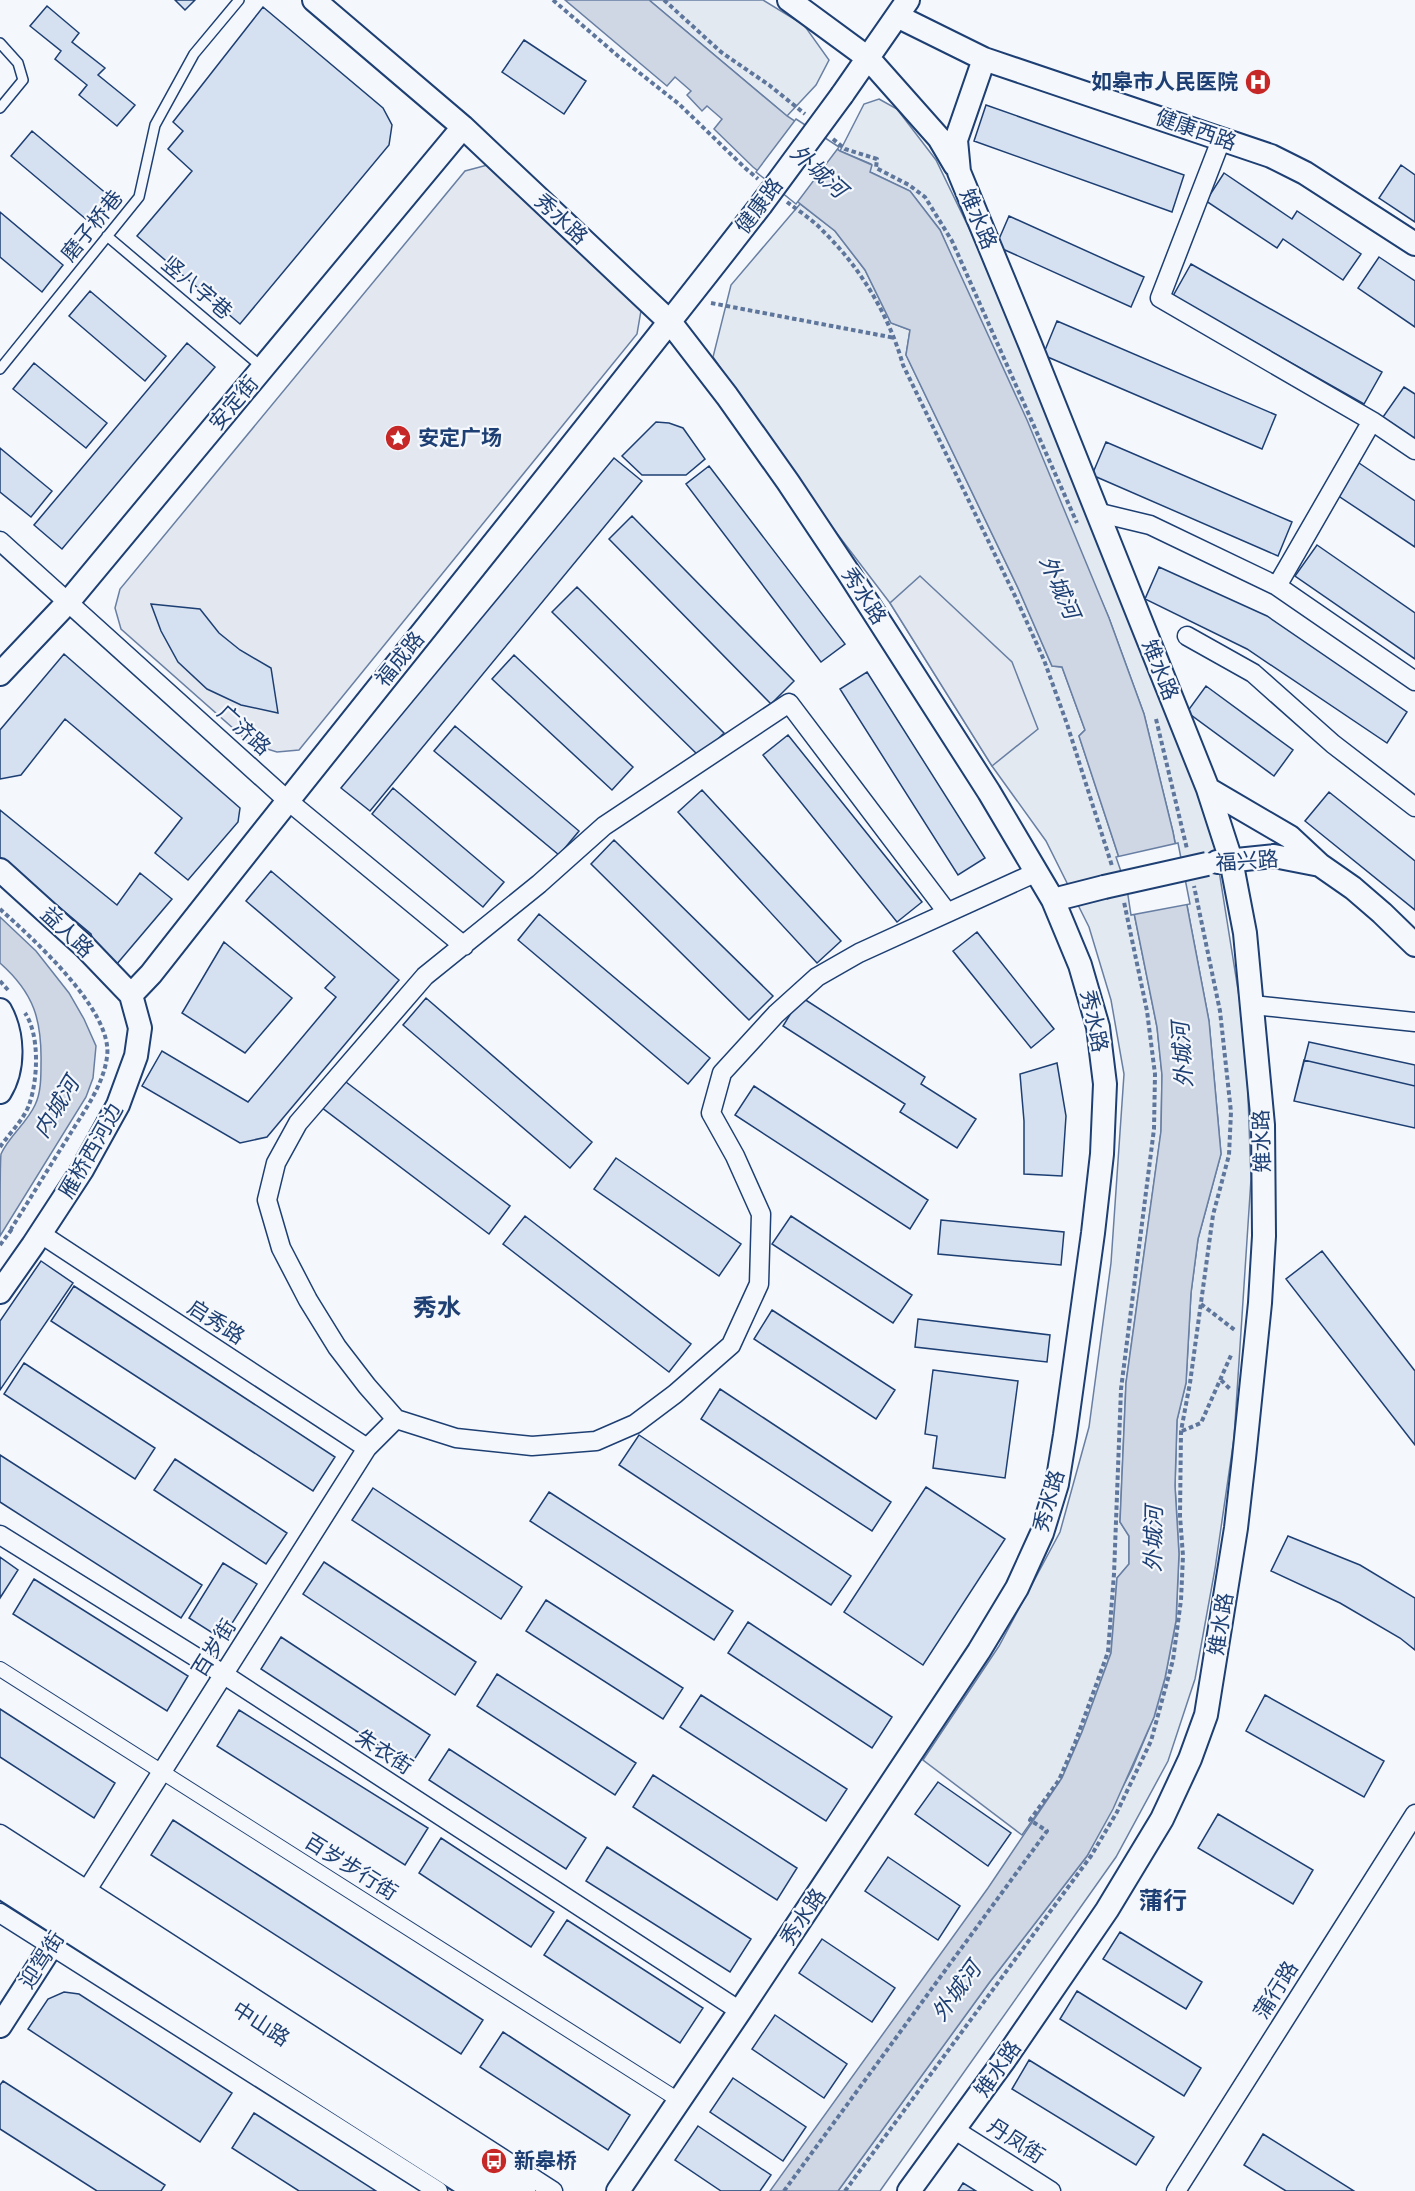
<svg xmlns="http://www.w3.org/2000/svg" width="1415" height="2191" font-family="Overpass,'Noto Sans SC',sans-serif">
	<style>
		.green { fill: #e3e9f0; stroke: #687fa3; stroke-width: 1.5 }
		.parking { fill: #e3e8f0; stroke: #687fa3; stroke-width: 1.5 }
		.water { fill: #cfd7e4; stroke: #687fa3; stroke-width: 1.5 }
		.pier { fill: #f4f7fb; stroke: #687fa3; stroke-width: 1.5 }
		.building { fill: #d5e0f0; stroke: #1d3f73; stroke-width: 1.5 }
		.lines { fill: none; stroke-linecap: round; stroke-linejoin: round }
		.service-casing { stroke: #1d3f73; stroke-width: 12 }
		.pedestrian-casing { stroke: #1d3f73; stroke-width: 16 }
		.minor-casing { stroke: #1d3f73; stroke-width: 21 }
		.tertiary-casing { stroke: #1d3f73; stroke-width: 26 }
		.primary-casing { stroke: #1d3f73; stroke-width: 32 }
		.path { stroke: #5e769c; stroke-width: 4; stroke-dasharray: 4.5 3; stroke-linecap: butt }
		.service { stroke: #f4f7fb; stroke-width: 9 }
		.pedestrian { stroke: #f4f7fb; stroke-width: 14 }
		.minor { stroke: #f4f7fb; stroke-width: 18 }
		.tertiary { stroke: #f4f7fb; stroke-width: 22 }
		.primary { stroke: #f4f7fb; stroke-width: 28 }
		.tertiary-bridge-casing { stroke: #1d3f73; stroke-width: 26; stroke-linecap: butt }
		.tertiary-bridge { stroke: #f4f7fb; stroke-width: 22 }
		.labels { text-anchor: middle; stroke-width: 4.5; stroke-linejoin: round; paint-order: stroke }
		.poi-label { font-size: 21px; font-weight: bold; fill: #1d3f73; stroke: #f4f7fb; text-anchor: start }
		.street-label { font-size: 21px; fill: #1d3f73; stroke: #f4f7fb }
		.water-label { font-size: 22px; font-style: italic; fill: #1d3f73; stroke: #f4f7fb }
		.quarter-label { font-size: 24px; font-weight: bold; fill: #1d3f73; stroke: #f4f7fb }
	</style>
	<rect width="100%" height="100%" fill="#f4f7fb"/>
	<path class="green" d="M649,0H763L804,25L829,60L816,85L787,116Z
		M879,99L897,109L936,160L1025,344L1213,833L1246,1040L1251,1179L1234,1438L1215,1569L1195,1679L1168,1761L1116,1857L880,2191H838L989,1983L1087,1856L1132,1769L1154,1717L1165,1678L1176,1621L1179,1554L1175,1486L1177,1420L1186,1383L1191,1293L1198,1239L1221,1154L1209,1021L1173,832L1144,714L1109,618L940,230L910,191L870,172L871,164L840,151L864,104Z
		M800,204L835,231L865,270L891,323L910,330L906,355L1018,588L1052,666L1062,667L1085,730L1079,736L1129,888L1157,1027L1162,1075L1161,1132L1126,1383L1120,1522L1129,1536V1564L1117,1578L1111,1653L1082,1732L1062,1778L1022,1835L923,1760L999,1646L1060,1532L1089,1427L1111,1263L1124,1074L1111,1000L1089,927L1046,841L992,766L890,603L816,506L713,357L731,285Z"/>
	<path class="parking" d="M491,164L642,305L637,334L299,750L277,752L251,744L121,629L115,608L120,589L465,171Z
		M920,576L1012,662L1038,729L992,766L890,603Z"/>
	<path class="water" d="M565,0H649L787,116L840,151L872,165L870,172L910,191L940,230L1027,420L1109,618L1144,714L1173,832L1209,1021L1221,1154L1198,1239L1191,1293L1186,1383L1177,1420L1175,1486L1179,1554L1176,1621L1165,1678L1154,1717L1113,1809L1087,1856L989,1983L838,2191H770L988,1888L1062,1778L1082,1732L1111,1653L1117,1578L1129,1564V1536L1120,1522L1126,1383L1161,1131L1162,1075L1157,1027L1129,888L1079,736L1085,730L1062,667L1052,666L1018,588L906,355L910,330L891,323L865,270L835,231L753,167L714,129L722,119L707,106L702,111L687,95L691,91L675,77L667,86Z
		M0,917L36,951L69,993L84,1019L96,1046L93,1078L86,1097L0,1236C0,1222 0,1163 1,1154C9,1136 27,1123 35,1105C41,1093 41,1077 41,1064C42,1020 34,993 0,963Z"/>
	<path class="pier" d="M796,119L839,147L796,204L756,172Z
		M1178,843L1190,904L1131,915L1127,889L1116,857Z"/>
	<path class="building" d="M175,0H195L185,10Z
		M47,6L79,33L72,42L105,68L98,75L135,105L117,126L79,95L87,85L55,59L61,51L30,26Z
		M263,7L383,108L392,125L389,145L240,324L137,236L192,171L168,149L183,131L173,122Z
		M524,40L586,81L564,114L502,72Z
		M986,105L1184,175L1172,212L974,141Z
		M32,131L108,195L87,220L11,156Z
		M1401,165L1415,175V222L1379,198Z
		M1224,173L1292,219L1297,211L1361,254L1343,280L1283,239L1277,248L1206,201Z
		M0,212L63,265L42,292L0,257Z
		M1009,216L1144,277L1131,307L996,246Z
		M1379,257L1415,281V327L1358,288Z
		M1191,264L1382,372L1364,404L1173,296Z
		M90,291L166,356L145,381L69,316Z
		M1057,321L1276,415L1262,449L1043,355Z
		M187,343L215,367L62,549L34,525Z
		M34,363L107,423L86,448L13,389Z
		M1404,387L1415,394V439L1383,417Z
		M656,422L669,423L683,428L705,459L686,475H642L622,456Z
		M1106,442L1292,522L1278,556L1092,475Z
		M0,448L52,491L31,517L0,492Z
		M614,458L642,481L370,811L341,788Z
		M1359,463L1415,501V547L1337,495Z
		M709,466L845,644L821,662L686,484Z
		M632,516L794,681L771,704L609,539Z
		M1317,545L1415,613V659L1295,576Z
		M1159,567L1267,616L1407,712L1387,743L1247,649L1145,599Z
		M577,587L724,733L700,757L552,612Z
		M151,604L200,609L219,633L240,650L271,668L278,713L241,705L207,689L178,662L161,631Z
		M64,654L240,808L238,822L188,880L155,853L182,818L65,719L21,775L0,779V730Z
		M514,655L633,767L612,790L492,679Z
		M867,672L985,858L958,875L840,689Z
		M1206,686L1293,750L1274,776L1187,712Z
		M455,726L579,831L559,855L434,751Z
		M788,735L922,902L897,922L763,755Z
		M393,788L504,882L483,907L372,814Z
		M702,790L841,941L817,963L678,812Z
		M1329,792L1415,861V910L1305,821Z
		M0,810L117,905L140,873L172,899L116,965L97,953L91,934L0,857Z
		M614,840L773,996L749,1020L591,864Z
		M271,871L399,980L267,1137L240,1143L142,1086L162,1051L248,1102L336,997L325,988L335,977L246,901Z
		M539,914L710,1058L688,1084L518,940Z
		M977,932L1054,1029L1031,1048L953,951Z
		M224,942L292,998L245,1053L182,1013Z
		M801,997L925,1077L921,1084L976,1119L957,1148L900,1112L905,1104L783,1026Z
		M426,998L592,1142L570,1168L403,1025Z
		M1309,1042L1415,1065V1128L1294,1101Z
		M1304,1060L1415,1086V1128L1294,1101Z
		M1057,1063L1066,1116L1062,1176L1024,1174V1121L1020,1074Z
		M342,1079L510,1206L489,1234L321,1107Z
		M754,1086L928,1200L910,1229L735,1115Z
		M616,1158L741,1244L719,1276L594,1189Z
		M525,1216L691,1344L669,1372L503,1244Z
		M791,1216L912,1295L893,1323L772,1244Z
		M941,1220L1064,1232L1061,1265L938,1254Z
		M1322,1251L1415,1371V1445L1286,1279Z
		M41,1261L73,1283L0,1390V1321Z
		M74,1286L335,1457L313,1491L51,1321Z
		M772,1310L895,1390L876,1419L754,1339Z
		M918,1319L1050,1335L1047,1362L915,1347Z
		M24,1363L155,1448L135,1479L4,1394Z
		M933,1370L1018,1381L1005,1478L933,1468L937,1436L925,1434Z
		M720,1389L891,1502L872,1531L701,1419Z
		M639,1435L851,1576L831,1605L619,1465Z
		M0,1455L202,1585L181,1618L0,1502Z
		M175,1459L287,1533L266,1564L154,1490Z
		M926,1487L1005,1539L923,1665L844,1612Z
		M373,1488L522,1587L501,1619L352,1520Z
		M549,1492L733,1611L714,1640L530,1521Z
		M1288,1536L1360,1565L1415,1598V1650L1400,1638L1340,1603L1271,1571Z
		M0,1557L18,1570L0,1598Z
		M324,1562L476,1662L455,1695L303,1594Z
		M223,1563L257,1584L222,1639L189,1618Z
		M34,1579L188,1676L167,1711L13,1614Z
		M546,1600L683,1688L663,1719L526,1631Z
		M748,1622L892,1717L872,1748L728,1653Z
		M281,1637L430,1735L410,1766L261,1669Z
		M497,1674L636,1763L615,1795L477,1706Z
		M701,1695L847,1789L826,1821L680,1727Z
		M1265,1695L1384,1761L1364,1797L1246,1731Z
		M0,1709L115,1783L94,1818L0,1757Z
		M239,1710L428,1828L405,1865L217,1746Z
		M449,1749L586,1838L566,1869L429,1780Z
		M653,1775L797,1868L777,1900L633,1807Z
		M938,1782L1011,1833L988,1866L915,1814Z
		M1218,1814L1313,1870L1293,1904L1198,1848Z
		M173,1820L483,2020L461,2054L151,1855Z
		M441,1838L554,1912L531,1947L419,1873Z
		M607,1847L751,1939L730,1972L586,1881Z
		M888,1857L960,1906L938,1940L865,1891Z
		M567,1920L703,2008L680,2043L544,1955Z
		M1120,1932L1202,1982L1186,2009L1103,1959Z
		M822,1939L895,1988L872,2022L799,1973Z
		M1077,1991L1201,2068L1184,2096L1060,2019Z
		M64,1992L79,1994L232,2093L200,2142L28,2029L48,1999Z
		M775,2015L847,2064L824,2098L752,2049Z
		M503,2032L630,2115L608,2150L480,2067Z
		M1029,2060L1154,2137L1136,2165L1012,2089Z
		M733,2078L806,2127L783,2161L710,2112Z
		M3,2081L165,2185L161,2191H97L0,2129V2085Z
		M254,2113L376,2191H299L232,2148Z
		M698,2126L771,2175L760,2191H721L675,2160Z
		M1263,2134L1354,2191H1286L1244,2165Z
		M963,2183L976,2191H958Z"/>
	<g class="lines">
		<g class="service-casing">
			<path id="service" d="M0,43L18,63L23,80L0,108
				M107,236L263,368
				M0,369L139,197L155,125L194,54L239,0"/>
		</g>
		<g class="pedestrian-casing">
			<path id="pedestrian" d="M0,1669L680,2101"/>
		</g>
		<g class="minor-casing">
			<path id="minor" d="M1221,140L1160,298L1372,421L1415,450
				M1096,512L1150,525L1277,586L1415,681
				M0,541L287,800L464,946
				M1277,586L1372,421
				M1187,636L1253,673L1333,744L1415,807
				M947,912L789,703L604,826L539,884L425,976L298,1123L276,1163L267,1200L281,1248L308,1300L337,1347L367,1386L396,1419L456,1438L532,1446L596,1441L635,1424L675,1394L731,1345L759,1284L761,1214L735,1156L711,1113L722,1073L776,1014L817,977L859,953L1037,872
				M1253,1005L1415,1022
				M41,1234L367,1448
				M0,1535L223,1674L740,2011
				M0,1834L553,2191
				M80,1901L367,1448L396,1419
				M0,1913L438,2191
				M955,2130L1051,2191
				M1176,2191L1415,1814"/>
		</g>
		<g class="tertiary-casing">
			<path id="tertiary" d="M314,0L463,127L670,322L727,396L788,482L848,572L989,792L1053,900L1080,965L1098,1027L1105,1084L1102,1154L1093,1233L1065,1435L1057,1484L1042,1533L1017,1588L979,1651L740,2011L618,2191
				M789,0L868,58L939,138L955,165
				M897,16L984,59L1271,156L1305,173L1415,244
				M842,95L908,0
				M0,674L69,601L463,127
				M1208,789L1290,837L1320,865
				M1217,862L1274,856L1320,865L1353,888L1382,913L1415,945
				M0,870L84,946L131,995L140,1028L136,1056L118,1105L82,1170L33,1245L0,1292
				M1053,900L1104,887
				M131,995L151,974C353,716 560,464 761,205
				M0,1010C13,1033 15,1068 0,1092
				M0,2026L65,1925
				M909,2191L1005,2059L1107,1910L1162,1819L1190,1759L1206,1715L1236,1528L1244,1458L1260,1303L1264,1236L1263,1125L1245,933L1231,860L1208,789L1030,344L959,172L956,140L984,59"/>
		</g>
		<g class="primary-casing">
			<path id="primary" d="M0,1857L521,2191
				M0,1883L481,2191"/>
		</g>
		<path class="path" d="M553,0L618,56L679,104L744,167L758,179
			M664,0L721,52L769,85L805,114
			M833,139L845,149L877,159L876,168L909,185L925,197L952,241L1077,523
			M787,202C799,211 813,220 823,231C860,267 889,315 903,365L1016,598L1044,660L1067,724L1112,866
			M711,303L895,338
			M1156,719L1187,849
			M0,909C32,938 114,1011 107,1057C103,1087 82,1114 67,1139C48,1169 30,1199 11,1229
			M0,981L8,990
			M0,1147C9,1134 24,1119 29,1105C38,1080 40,1035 25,1013
			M0,1245L12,1229
			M1201,1304L1236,1331
			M1221,1380L1231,1390
			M1182,1431L1201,1423L1232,1353
			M784,2191L1047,1831L1030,1820L1059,1780L1075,1743L1108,1652L1114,1574L1121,1389L1154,1129L1155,1074L1147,1011L1124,902
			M845,2191L1091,1856L1117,1812L1151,1741L1173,1660L1181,1600L1183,1556L1180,1516L1181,1431L1190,1383L1213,1215L1229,1155L1231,1112L1220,1011L1194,886"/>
		<use href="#service" class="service"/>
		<use href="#pedestrian" class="pedestrian"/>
		<use href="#minor" class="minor"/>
		<use href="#tertiary" class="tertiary"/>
		<use href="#primary" class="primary"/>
		<g class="tertiary-bridge-casing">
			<path id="tertiary-bridge" d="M761,205L842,95
				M1104,887L1207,864"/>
		</g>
		<use href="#tertiary-bridge" class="tertiary-bridge"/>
	</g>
	<defs>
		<g id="hospital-disc" transform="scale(1.35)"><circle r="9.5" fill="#c62828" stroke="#f4f7fb"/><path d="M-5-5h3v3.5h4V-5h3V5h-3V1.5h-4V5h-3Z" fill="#fff"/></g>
		<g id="sight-disc" transform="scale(1.35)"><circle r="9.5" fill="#c62828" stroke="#f4f7fb"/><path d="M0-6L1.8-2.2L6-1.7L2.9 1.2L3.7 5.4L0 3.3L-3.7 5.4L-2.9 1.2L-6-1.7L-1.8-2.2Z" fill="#fff"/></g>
		<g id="bus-disc" transform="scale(1.35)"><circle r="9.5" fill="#c62828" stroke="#f4f7fb"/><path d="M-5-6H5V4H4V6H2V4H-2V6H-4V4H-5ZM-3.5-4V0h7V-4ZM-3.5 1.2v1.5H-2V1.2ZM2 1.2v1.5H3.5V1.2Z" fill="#fff"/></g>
	</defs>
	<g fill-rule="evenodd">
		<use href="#hospital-disc" x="1258" y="82"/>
		<use href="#sight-disc" x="398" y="438"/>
		<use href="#bus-disc" x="494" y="2161"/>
	</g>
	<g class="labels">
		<g class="poi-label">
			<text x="1238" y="89" text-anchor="end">如皋市人民医院</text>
			<text x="418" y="445">安定广场</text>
			<text x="514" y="2168">新皋桥</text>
		</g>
		<g class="street-label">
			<text transform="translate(1196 130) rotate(19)" y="7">健康西路</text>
			<text transform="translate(759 206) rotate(-53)" y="7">健康路</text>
			<text transform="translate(561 219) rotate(43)" y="7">秀水路</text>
			<text transform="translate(978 219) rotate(67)" y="7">雉水路</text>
			<text transform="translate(92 226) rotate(-51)" y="7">磨子桥巷</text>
			<text transform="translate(197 288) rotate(40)" y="7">竖八字巷</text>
			<text transform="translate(234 403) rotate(-50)" y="7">安定街</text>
			<text transform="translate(864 596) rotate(57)" y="7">秀水路</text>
			<text transform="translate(400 659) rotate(-51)" y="7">福成路</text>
			<text transform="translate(1160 670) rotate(68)" y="7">雉水路</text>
			<text transform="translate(244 730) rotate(42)" y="7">广济路</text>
			<text transform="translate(1247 861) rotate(-4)" y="7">福兴路</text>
			<text transform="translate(67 932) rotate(43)" y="7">益人路</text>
			<text transform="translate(1094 1021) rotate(78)" y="7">秀水路</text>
			<text transform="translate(1262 1141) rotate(-92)" y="7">雉水路</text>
			<text transform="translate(91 1151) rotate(-60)" y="7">雁桥西河边</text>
			<text transform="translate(216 1322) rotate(33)" y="7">启秀路</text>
			<text transform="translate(1049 1501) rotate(-74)" y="7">秀水路</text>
			<text transform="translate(1221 1624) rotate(-81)" y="7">雉水路</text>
			<text transform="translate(214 1648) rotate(-58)" y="7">百岁街</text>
			<text transform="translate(384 1752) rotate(33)" y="7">朱衣街</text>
			<text transform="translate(351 1867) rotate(32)" y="7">百岁步行街</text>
			<text transform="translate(803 1917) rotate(-56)" y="7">秀水路</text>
			<text transform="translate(42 1960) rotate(-57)" y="7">迎驾街</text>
			<text transform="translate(1276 1990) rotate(-58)" y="7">蒲行路</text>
			<text transform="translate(261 2024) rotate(33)" y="7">中山路</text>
			<text transform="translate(998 2069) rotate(-55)" y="7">雉水路</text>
			<text transform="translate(1016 2141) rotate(33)" y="7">丹凤街</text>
		</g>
		<g class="water-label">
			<text transform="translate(819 171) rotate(42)" y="8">外城河</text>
			<text transform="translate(1060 587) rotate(66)" y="8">外城河</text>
			<text transform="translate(1182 1055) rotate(-94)" y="8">外城河</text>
			<text transform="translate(56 1107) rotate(-59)" y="8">内城河</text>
			<text transform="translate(1153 1539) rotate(-89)" y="8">外城河</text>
			<text transform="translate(956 1991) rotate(-54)" y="8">外城河</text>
		</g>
		<g class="quarter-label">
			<text x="437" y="1316">秀水</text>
			<text x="1163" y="1909">蒲行</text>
		</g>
	</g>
</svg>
